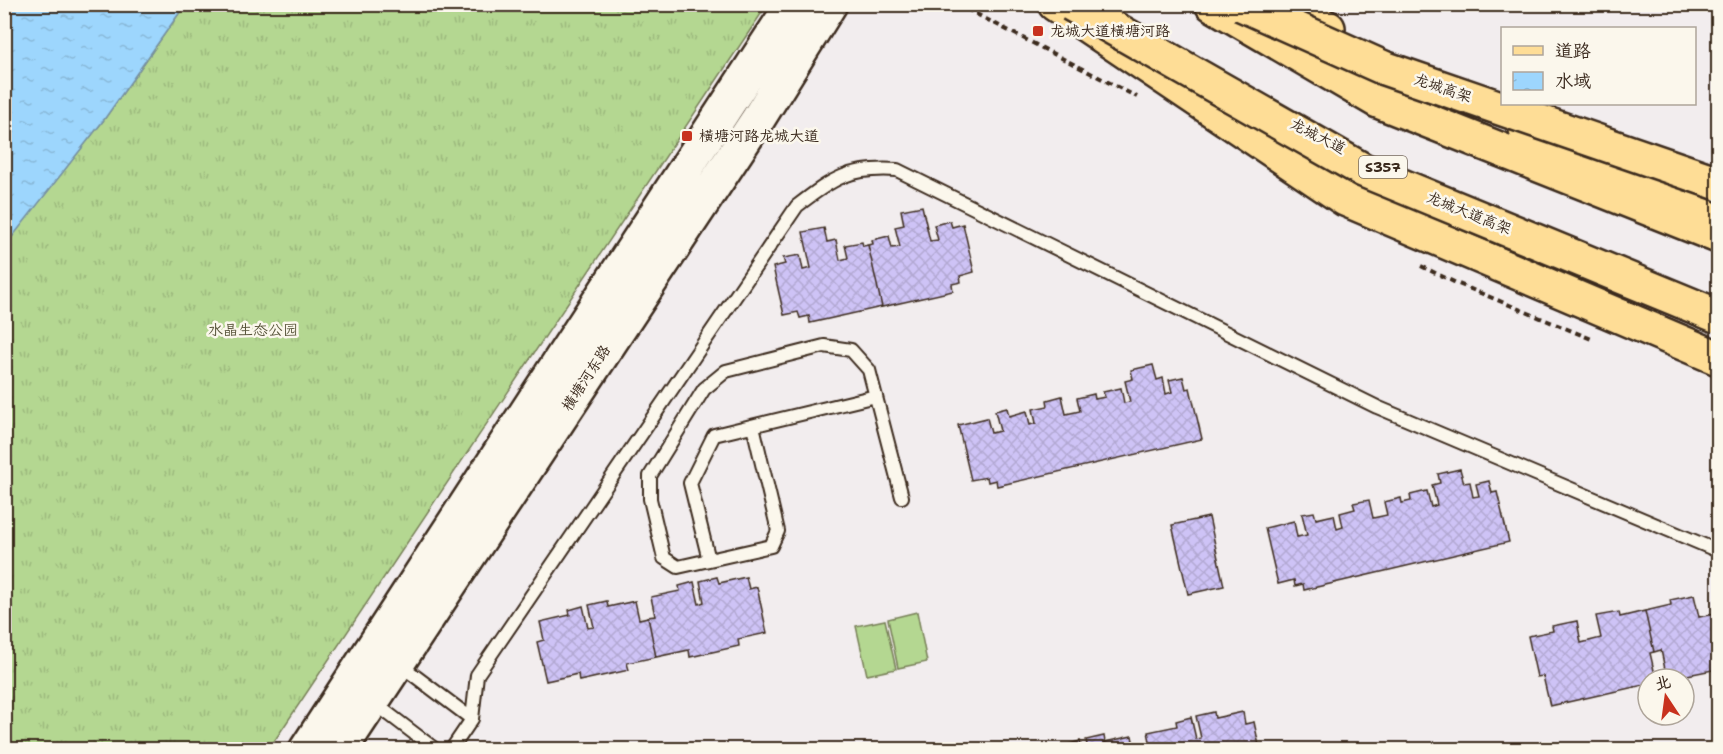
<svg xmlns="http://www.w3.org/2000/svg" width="1723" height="754" font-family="'Shantell Sans','LXGW WenKai TC',sans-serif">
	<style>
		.grass { fill: url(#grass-tufts); stroke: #788058; stroke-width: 1.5 }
		.pitch { fill: #b4d791; stroke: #788058; stroke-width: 1.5 }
		.water { fill: url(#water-ripples); stroke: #7691a4; stroke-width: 1.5 }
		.building { fill: url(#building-cross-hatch); stroke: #3b2a1e; stroke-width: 1.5 }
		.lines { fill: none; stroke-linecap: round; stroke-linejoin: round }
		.lane-casing { stroke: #3b2a1e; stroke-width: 16 }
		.secondary-casing { stroke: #3b2a1e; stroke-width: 38 }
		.primary-casing { stroke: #3b2a1e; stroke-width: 38 }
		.highway-casing { stroke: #3b2a1e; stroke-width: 38 }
		.path { stroke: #3b2a1e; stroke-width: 4; stroke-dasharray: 6 4.5; stroke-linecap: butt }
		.lane { stroke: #fbf7ec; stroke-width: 12 }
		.secondary { stroke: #fbf7ec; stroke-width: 33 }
		.primary { stroke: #fedd96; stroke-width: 33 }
		.highway { stroke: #fedd96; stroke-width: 33 }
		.highway-bridge-casing { stroke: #3b2a1e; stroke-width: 38; stroke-linecap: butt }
		.highway-bridge { stroke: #fedd96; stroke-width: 33 }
		.poi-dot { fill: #c8321e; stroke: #fbf7ec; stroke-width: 2 }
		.labels { text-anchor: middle; stroke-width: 5; stroke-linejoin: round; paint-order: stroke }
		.shield { fill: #fbf7ec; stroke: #75685c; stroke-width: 1.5 }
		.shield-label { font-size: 14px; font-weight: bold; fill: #3b2a1e }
		.poi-label { font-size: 15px; fill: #3b2a1e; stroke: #fbf7ec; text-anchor: start }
		.street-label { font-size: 15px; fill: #3b2a1e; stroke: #fbf7ec }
		.park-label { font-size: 15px; fill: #59553b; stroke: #fbf7ec }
	</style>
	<defs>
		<pattern id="grass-tufts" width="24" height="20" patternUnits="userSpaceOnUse" patternTransform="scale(1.5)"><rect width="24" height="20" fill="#b4d791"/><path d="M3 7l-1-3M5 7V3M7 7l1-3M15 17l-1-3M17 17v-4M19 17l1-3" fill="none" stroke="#9cb97d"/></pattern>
		<pattern id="water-ripples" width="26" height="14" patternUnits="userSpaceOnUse" patternTransform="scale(1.5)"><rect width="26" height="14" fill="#9dd6fd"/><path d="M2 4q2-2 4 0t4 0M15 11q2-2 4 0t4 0" fill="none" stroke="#88b8d8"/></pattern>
		<pattern id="building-cross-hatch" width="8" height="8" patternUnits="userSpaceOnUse" patternTransform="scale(1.5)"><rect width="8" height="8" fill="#cec3f6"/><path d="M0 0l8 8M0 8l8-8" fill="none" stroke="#b2a8d2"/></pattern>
	</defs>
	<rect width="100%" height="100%" fill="#f2edee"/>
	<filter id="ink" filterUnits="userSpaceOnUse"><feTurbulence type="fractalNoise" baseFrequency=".0167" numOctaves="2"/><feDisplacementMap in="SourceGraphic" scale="12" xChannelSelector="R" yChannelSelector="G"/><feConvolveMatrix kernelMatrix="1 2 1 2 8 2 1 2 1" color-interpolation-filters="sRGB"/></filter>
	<g filter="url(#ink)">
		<path class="grass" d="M185,5H767L269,749H5L4,246L103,121Z"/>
		<path class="pitch" d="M917,612L927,662L898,668L888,619Z
			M885,620L896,669L867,675L856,626Z"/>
		<path class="water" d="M5,4L185,5L103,121L5,246Z"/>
		<path class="building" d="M922,206L930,241L938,240L934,225L950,221L952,227L963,224L974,272L960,276L961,282L952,284L953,291L882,307L868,245L873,244L872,240L889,236L892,248L900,247L895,227L904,225L901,210Z
			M824,228L827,242L836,240L840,260L848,258L845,245L862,242L863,246L868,245L882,307L810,323L809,316L800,318L798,312L784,315L773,267L785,264L783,258L800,255L803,270L811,268L803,232Z
			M1153,365L1157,380L1163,378L1166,394L1172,392L1169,380L1183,377L1186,389L1190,388L1202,439L997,486L996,480L988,482L987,477L971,480L958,425L987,418L991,433L1000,431L995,411L1007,408L1009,416L1027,411L1030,425L1036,423L1033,409L1048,406L1047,400L1062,396L1066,414L1080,411L1077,398L1094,394L1095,399L1105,397L1103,392L1121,388L1124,403L1130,402L1125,381L1133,379L1131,370Z
			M1460,469L1464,483L1470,482L1473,497L1479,496L1476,484L1489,481L1492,493L1497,492L1509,542L1304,590L1303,584L1295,586L1294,580L1278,584L1265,528L1294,521L1297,537L1307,535L1302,514L1314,512L1316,519L1334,515L1337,529L1343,527L1340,513L1355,509L1353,503L1369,500L1373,518L1387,515L1384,502L1401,498L1402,503L1411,501L1410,495L1427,491L1431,507L1437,505L1432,485L1440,483L1438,474Z
			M1209,517L1224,586L1188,594L1172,525Z
			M717,577L719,583L746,577L749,589L757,587L767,633L738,639L739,646L690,657L689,650L656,657L648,617L655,616L651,597L680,591L679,586L694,582L699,604L704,602L700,581Z
			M1694,595L1699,617L1718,613V669L1667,679L1661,650L1654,652L1645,611L1671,605L1670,600Z
			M607,601L608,607L635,601L639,619L648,617L656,657L627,663L629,670L579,681L578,674L546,681L537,642L544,640L540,622L570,615L569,610L583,606L588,628L594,627L589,605Z
			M1645,611L1654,652L1650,653L1656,679H1648V684L1550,706L1543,676L1537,677L1528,636L1553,631L1552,626L1577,621L1581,643L1601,638L1596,616L1619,612L1620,617Z
			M1214,712L1215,718L1243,712L1245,724L1254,722L1260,750H1152L1148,732L1177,726L1176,721L1191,717L1196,739L1201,738L1196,716Z
			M1104,736L1105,742L1132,736L1135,750H1088L1086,740Z
			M1080,741L1082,750H1067L1066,745Z"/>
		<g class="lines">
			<g class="lane-casing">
				<path id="lane" d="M753,426L778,531L771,546L678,567L664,558L650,499V476L704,389L726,371L824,346L851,350L869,370L902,497
					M709,560L690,483L714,435L876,396
					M399,664L472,719
					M373,702L436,750
					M451,750L472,719L477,675L797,206C833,178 850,167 897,170L1377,407L1718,551"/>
			</g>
			<g class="secondary-casing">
				<path id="secondary" d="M306,750L793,4
					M340,750L758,119L830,4"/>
			</g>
			<g class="primary-casing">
				<path id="primary" d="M1055,4L1345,199L1718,358
					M1283,4L1328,28
					M1526,129L1711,219"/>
			</g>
			<g class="highway-casing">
				<path id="highway" d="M1212,4L1378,101L1718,236"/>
			</g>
			<path class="path" d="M957,4L1137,97
				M1421,266L1456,283L1594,340"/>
			<use href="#lane" class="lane"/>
			<use href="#secondary" class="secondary"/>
			<use href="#primary" class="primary"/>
			<use href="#highway" class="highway"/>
			<g class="highway-bridge-casing">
				<path id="highway-bridge" d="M1071,4L1363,170L1718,316
					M1241,4L1384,68L1718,183"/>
			</g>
			<use href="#highway-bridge" class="highway-bridge"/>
		</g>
	</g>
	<g class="poi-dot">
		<rect x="1032" y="25" width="12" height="12" rx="3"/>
		<rect x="681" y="130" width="12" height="12" rx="3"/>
	</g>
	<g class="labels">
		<rect class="shield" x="1359" y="156" width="48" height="22" rx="4.5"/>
		<g class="shield-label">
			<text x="1383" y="172">S357</text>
		</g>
		<g class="poi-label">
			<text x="1050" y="36">龙城大道横塘河路</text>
			<text x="699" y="141">横塘河路龙城大道</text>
		</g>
		<g class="street-label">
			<text transform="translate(1443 88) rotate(19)" y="5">龙城高架</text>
			<text transform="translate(1318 136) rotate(27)" y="5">龙城大道</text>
			<text transform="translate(1469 213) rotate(22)" y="5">龙城大道高架</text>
			<text transform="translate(586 378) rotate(-57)" y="5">横塘河东路</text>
		</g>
		<g class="park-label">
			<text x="253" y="335">水晶生态公园</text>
		</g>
	</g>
	<rect width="1723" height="754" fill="none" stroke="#fbf7ec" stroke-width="24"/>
	<rect x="12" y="12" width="1699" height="730" fill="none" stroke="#3b2a1e" stroke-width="2" filter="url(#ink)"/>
	<rect x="1501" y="27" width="195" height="78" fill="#fbf7ec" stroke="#aea59a" stroke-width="1.5"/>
	<rect x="1513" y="46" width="30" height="9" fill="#fedd96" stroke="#aea59a" stroke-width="1.5"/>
	<text x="1555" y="57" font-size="18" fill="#3b2a1e">道路</text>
	<rect x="1513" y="72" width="30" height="18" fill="url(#water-ripples)" stroke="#aea59a" stroke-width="1.5"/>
	<text x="1555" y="87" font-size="18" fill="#3b2a1e">水域</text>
	<g transform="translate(1666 697) rotate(347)"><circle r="28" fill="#fbf7ec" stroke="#aea59a" stroke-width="1.5"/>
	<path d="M0-4.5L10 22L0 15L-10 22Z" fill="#c8321e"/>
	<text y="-9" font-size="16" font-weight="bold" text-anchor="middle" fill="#3b2a1e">北</text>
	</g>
</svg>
